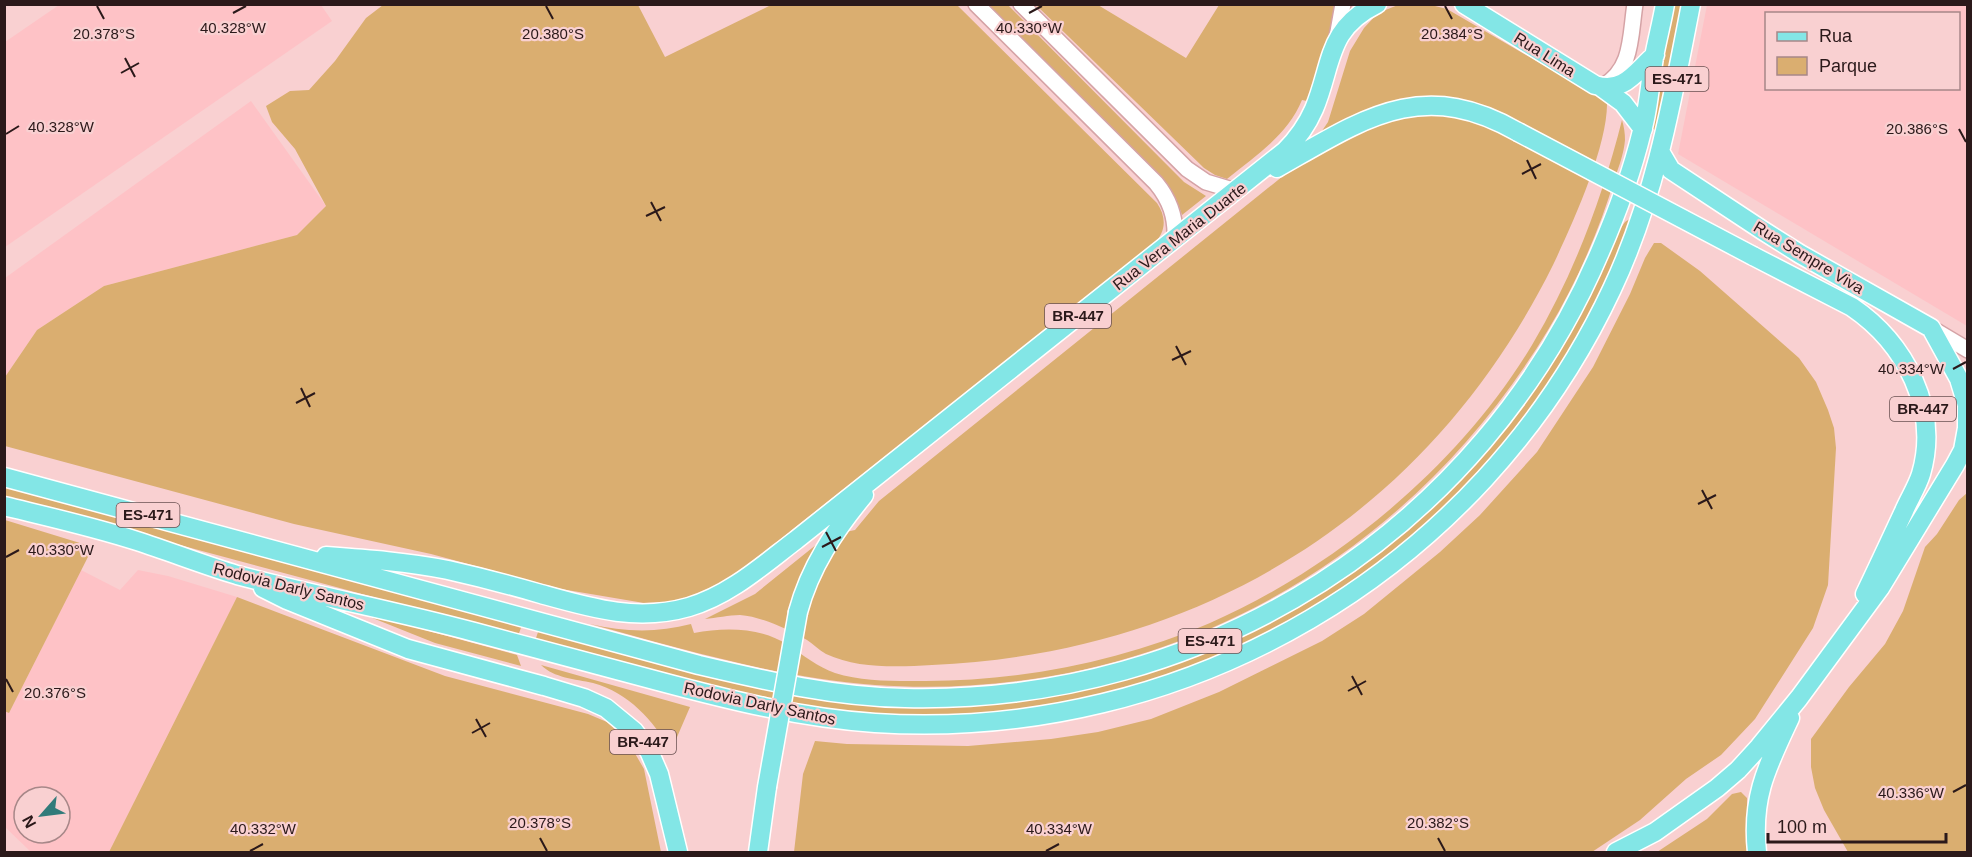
<svg xmlns="http://www.w3.org/2000/svg" width="1972" height="857" font-family="Arial,sans-serif">
	<style>
		.built { fill: #fec2c6; fill-rule: evenodd }
		.green { fill: #daae70 }
		.lines { fill: none; stroke-linecap: round; stroke-linejoin: round }
		.minor-casing { stroke: #d5a3a6; stroke-width: 18 }
		.major-casing { stroke: #fff; stroke-width: 21 }
		.minor { stroke: #fff; stroke-width: 15 }
		.major { stroke: #83e6e6; stroke-width: 18 }
		.major-bridge-casing { stroke: #fff; stroke-width: 21; stroke-linecap: butt }
		.major-bridge { stroke: #83e6e6; stroke-width: 18 }
		.ticks { fill: none; stroke: #2b191a; stroke-width: 2 }
		.labels { text-anchor: middle; stroke-width: 4.5; stroke-linejoin: round; paint-order: stroke }
		.shield { fill: #f9d0d1; stroke: #695051; stroke-width: 1.5 }
		.shield-label { font-size: 15px; font-weight: bold; fill: #2b191a }
		.street-label { font-size: 16px; fill: #2b191a; stroke: #f9d0d1 }
		.ticks-label { font-size: 15px; text-anchor: middle; fill: #2b191a; stroke: #f9d0d1; stroke-width: 4.5; stroke-linejoin: round; paint-order: stroke }
	</style>
	<rect width="100%" height="100%" fill="#f9d0d1"/>
	<path class="built" d="M59,5H321L332,21L5,247V42Z
		M1707,5H1967V326L1678,154ZM1766,14H1958V88H1766Z
		M251,101L326,206L297,235L104,286L37,330L5,377V278Z
		M81,570L120,590L138,570L168,576L237,597L109,852H31L5,827L4,711L9,713ZM24,797H60V833H24Z"/>
	<path class="green" d="M383,5H638L665,57L771,5H957L1157,203C1167,218 1166,232 1153,245L740,571L719,584L695,595L671,602L644,603L561,589L431,554L294,524L5,446V377L37,330L104,286L297,235L326,206L295,149L272,122L266,106L290,91L309,90L335,61L366,18Z
		M987,5H1008L1184,182L1206,196L1182,215L1176,199L1168,185Z
		M1036,5H1098L1186,58L1219,5H1337L1312,102L1302,100C1287,136 1256,155 1227,179L1215,175L1204,168Z
		M1398,5H1431L1447,9L1607,102C1608,146 1572,225 1553,265C1431,511 1206,653 932,665C898,667 858,669 826,654C819,650 813,644 807,640C787,629 763,617 740,615C729,615 716,618 705,619L755,594L827,536L855,530L879,501L1283,176L1307,153L1328,122L1350,51L1364,28L1378,13Z
		M1671,5H1682L1670,80L1658,134L1649,124Z
		M1622,120C1624,127 1625,133 1625,140C1624,153 1619,166 1615,178C1599,231 1577,282 1548,330C1405,567 1153,704 875,685C778,678 683,649 590,624C624,632 657,633 691,624L694,633C725,627 760,627 788,645C803,655 818,667 835,673C863,682 896,681 926,681C1022,681 1122,661 1210,623C1337,567 1461,464 1532,345C1574,274 1602,199 1622,120Z
		M1631,218L1606,286L1562,365L1490,462L1427,526L1331,599L1224,656L1110,695L991,715H871L781,703L535,641L539,629L901,706C1157,710 1392,598 1538,383C1570,336 1594,286 1617,233L1625,222Z
		M1654,243H1661L1700,271L1799,358L1816,382L1828,410L1834,428L1836,448L1828,585L1813,628L1755,719L1721,755L1686,779L1640,820L1592,852H794L803,774L815,741L847,744L968,746L1051,739L1098,732L1151,719L1219,692L1322,641L1364,614L1440,552L1480,515L1537,452L1593,367L1630,294L1645,258Z
		M4,487L522,625L518,636L5,498Z
		M1967,493V852H1848L1824,810L1815,788L1811,767V739L1849,687L1885,644L1903,611L1925,547L1937,534L1959,500Z
		M5,520L93,547L9,713L4,711Z
		M237,597L445,676L588,714L607,722L620,734L633,750L644,769L661,852H109Z
		M355,611L517,655L521,666L435,643Z
		M541,665L690,707L671,751C653,720 629,693 593,683C575,679 554,678 541,665Z
		M1741,792L1747,798L1748,852H1657L1707,819L1732,794Z"/>
	<g class="lines">
		<g class="minor-casing">
			<path id="minor" d="M976,4L1156,183C1170,200 1176,217 1175,239
				M1021,4L1187,169L1206,182L1236,191
				M1337,37L1343,4
				M1603,86C1633,69 1630,36 1635,4
				M1931,328L1968,350"/>
		</g>
		<g class="major-casing">
			<path id="major" d="M1464,4L1595,85C1624,94 1636,71 1655,55
				M1601,87L1623,103L1643,129
				M1277,168C1362,120 1421,76 1518,132
				M1753,256L1852,307C1905,343 1940,409 1921,474C1917,487 1909,499 1904,511C1891,539 1878,567 1865,594
				M4,477L699,665C767,681 835,697 905,698C1207,705 1481,531 1600,252C1617,213 1632,172 1642,131C1649,107 1650,82 1654,57C1657,40 1662,22 1665,4
				M4,506C49,517 94,527 137,541C171,552 204,565 237,575C316,596 396,611 474,632C535,648 596,665 658,681C729,700 801,718 875,723C1185,743 1480,571 1612,289C1655,198 1672,102 1691,4
				M326,556C367,559 408,562 448,570C479,577 510,585 541,594C591,608 637,622 689,607C730,595 763,565 796,540L1285,151C1297,139 1307,125 1314,109C1333,64 1326,29 1377,4
				M263,588L287,600L408,649L544,686L584,698L606,708L634,731L649,751L659,774L678,852
				M798,612C810,567 835,530 864,495
				M758,852L767,787
				M1616,852L1655,832L1717,788L1738,770L1759,747L1799,698L1880,588L1955,465L1963,450L1967,428V405L1959,379L1931,328L1800,254L1762,230L1671,170L1661,153
				M1757,852C1751,797 1767,767 1790,718"/>
		</g>
		<use href="#minor" class="minor"/>
		<use href="#major" class="major"/>
		<g class="major-bridge-casing">
			<path id="major-bridge" d="M1518,132L1753,256
				M767,787L798,612"/>
		</g>
		<use href="#major-bridge" class="major-bridge"/>
	</g>
	<path class="ticks" d="M97,6L104,19M546,6L553,19M1445,6L1452,19M233,13L246,6M1029,13L1042,6M125,58L135,77M121,73L139,63M1959,129L1966,142M6,134L19,126M1527,160L1536,179M1522,174L1541,164M651,202L661,221M646,216L665,207M1176,346L1186,365M1172,360L1191,351M1953,369L1966,362M301,388L310,407M296,403L315,393M1702,490L1712,509M1698,504L1716,495M826,532L836,551M822,547L841,537M6,557L19,550M1352,676L1362,695M6,679L13,692M1348,691L1366,681M476,719L486,737M472,733L490,723M1953,792L1966,785M540,838L547,851M1438,838L1445,851M250,851L263,844M1046,851L1059,844"/>
	<g class="labels">
		<g class="shield">
			<rect x="1645.5" y="67" width="63" height="24" rx="4.5"/>
			<rect x="1045" y="304" width="66" height="24" rx="4.5"/>
			<rect x="1890" y="397" width="66" height="24" rx="4.5"/>
			<rect x="116.5" y="503" width="63" height="24" rx="4.5"/>
			<rect x="1178.5" y="629" width="63" height="24" rx="4.5"/>
			<rect x="610" y="730" width="66" height="24" rx="4.5"/>
		</g>
		<g class="shield-label">
			<text x="1677" y="84">ES-471</text>
			<text x="1078" y="321">BR-447</text>
			<text x="1923" y="414">BR-447</text>
			<text x="148" y="520">ES-471</text>
			<text x="1210" y="646">ES-471</text>
			<text x="643" y="747">BR-447</text>
		</g>
		<g class="street-label">
			<text transform="translate(1545 54) rotate(32)" y="6">Rua Lima</text>
			<text transform="translate(1179 236) rotate(-38)" y="6">Rua Vera Maria Duarte</text>
			<text transform="translate(1809 257) rotate(31)" y="6">Rua Sempre Viva</text>
			<text transform="translate(289 586) rotate(14)" y="6">Rodovia Darly Santos</text>
			<text transform="translate(760 703) rotate(12)" y="6">Rodovia Darly Santos</text>
		</g>
	</g>
	<g class="ticks-label">
		<text x="233" y="33">40.328°W</text>
		<text x="1029" y="33">40.330°W</text>
		<text x="104" y="39">20.378°S</text>
		<text x="553" y="39">20.380°S</text>
		<text x="1452" y="39">20.384°S</text>
		<text x="61" y="132">40.328°W</text>
		<text x="1917" y="134">20.386°S</text>
		<text x="1911" y="374">40.334°W</text>
		<text x="61" y="555">40.330°W</text>
		<text x="55" y="698">20.376°S</text>
		<text x="1911" y="798">40.336°W</text>
		<text x="540" y="828">20.378°S</text>
		<text x="1438" y="828">20.382°S</text>
		<text x="263" y="834">40.332°W</text>
		<text x="1059" y="834">40.334°W</text>
	</g>
	<rect width="1972" height="857" fill="none" stroke="#2b191a" stroke-width="12"/>
	<rect x="1765" y="12" width="195" height="78" fill="#f9d0d1" stroke="#a78788" stroke-width="1.5"/>
	<rect x="1777" y="32" width="30" height="9" fill="#83e6e6" stroke="#a78788" stroke-width="1.5"/>
	<text x="1819" y="42" font-size="18" fill="#2b191a">Rua</text>
	<rect x="1777" y="57" width="30" height="18" fill="#daae70" stroke="#a78788" stroke-width="1.5"/>
	<text x="1819" y="72" font-size="18" fill="#2b191a">Parque</text>
	<g transform="translate(42 815) rotate(242)"><circle r="28" fill="#f9d0d1" stroke="#a78788" stroke-width="1.5"/>
	<path d="M0-4.5L10 22L0 15L-10 22Z" fill="#317b7a"/>
	<text y="-9" font-size="16" font-weight="bold" text-anchor="middle" fill="#2b191a">N</text>
	</g>
	<path d="M1768 833v9h178v-9" fill="none" stroke="#2b191a" stroke-width="3"/>
	<text x="1777" y="833" font-size="18" fill="#2b191a" stroke="#f9d0d1" stroke-width="4.5" paint-order="stroke">100 m</text>
</svg>
